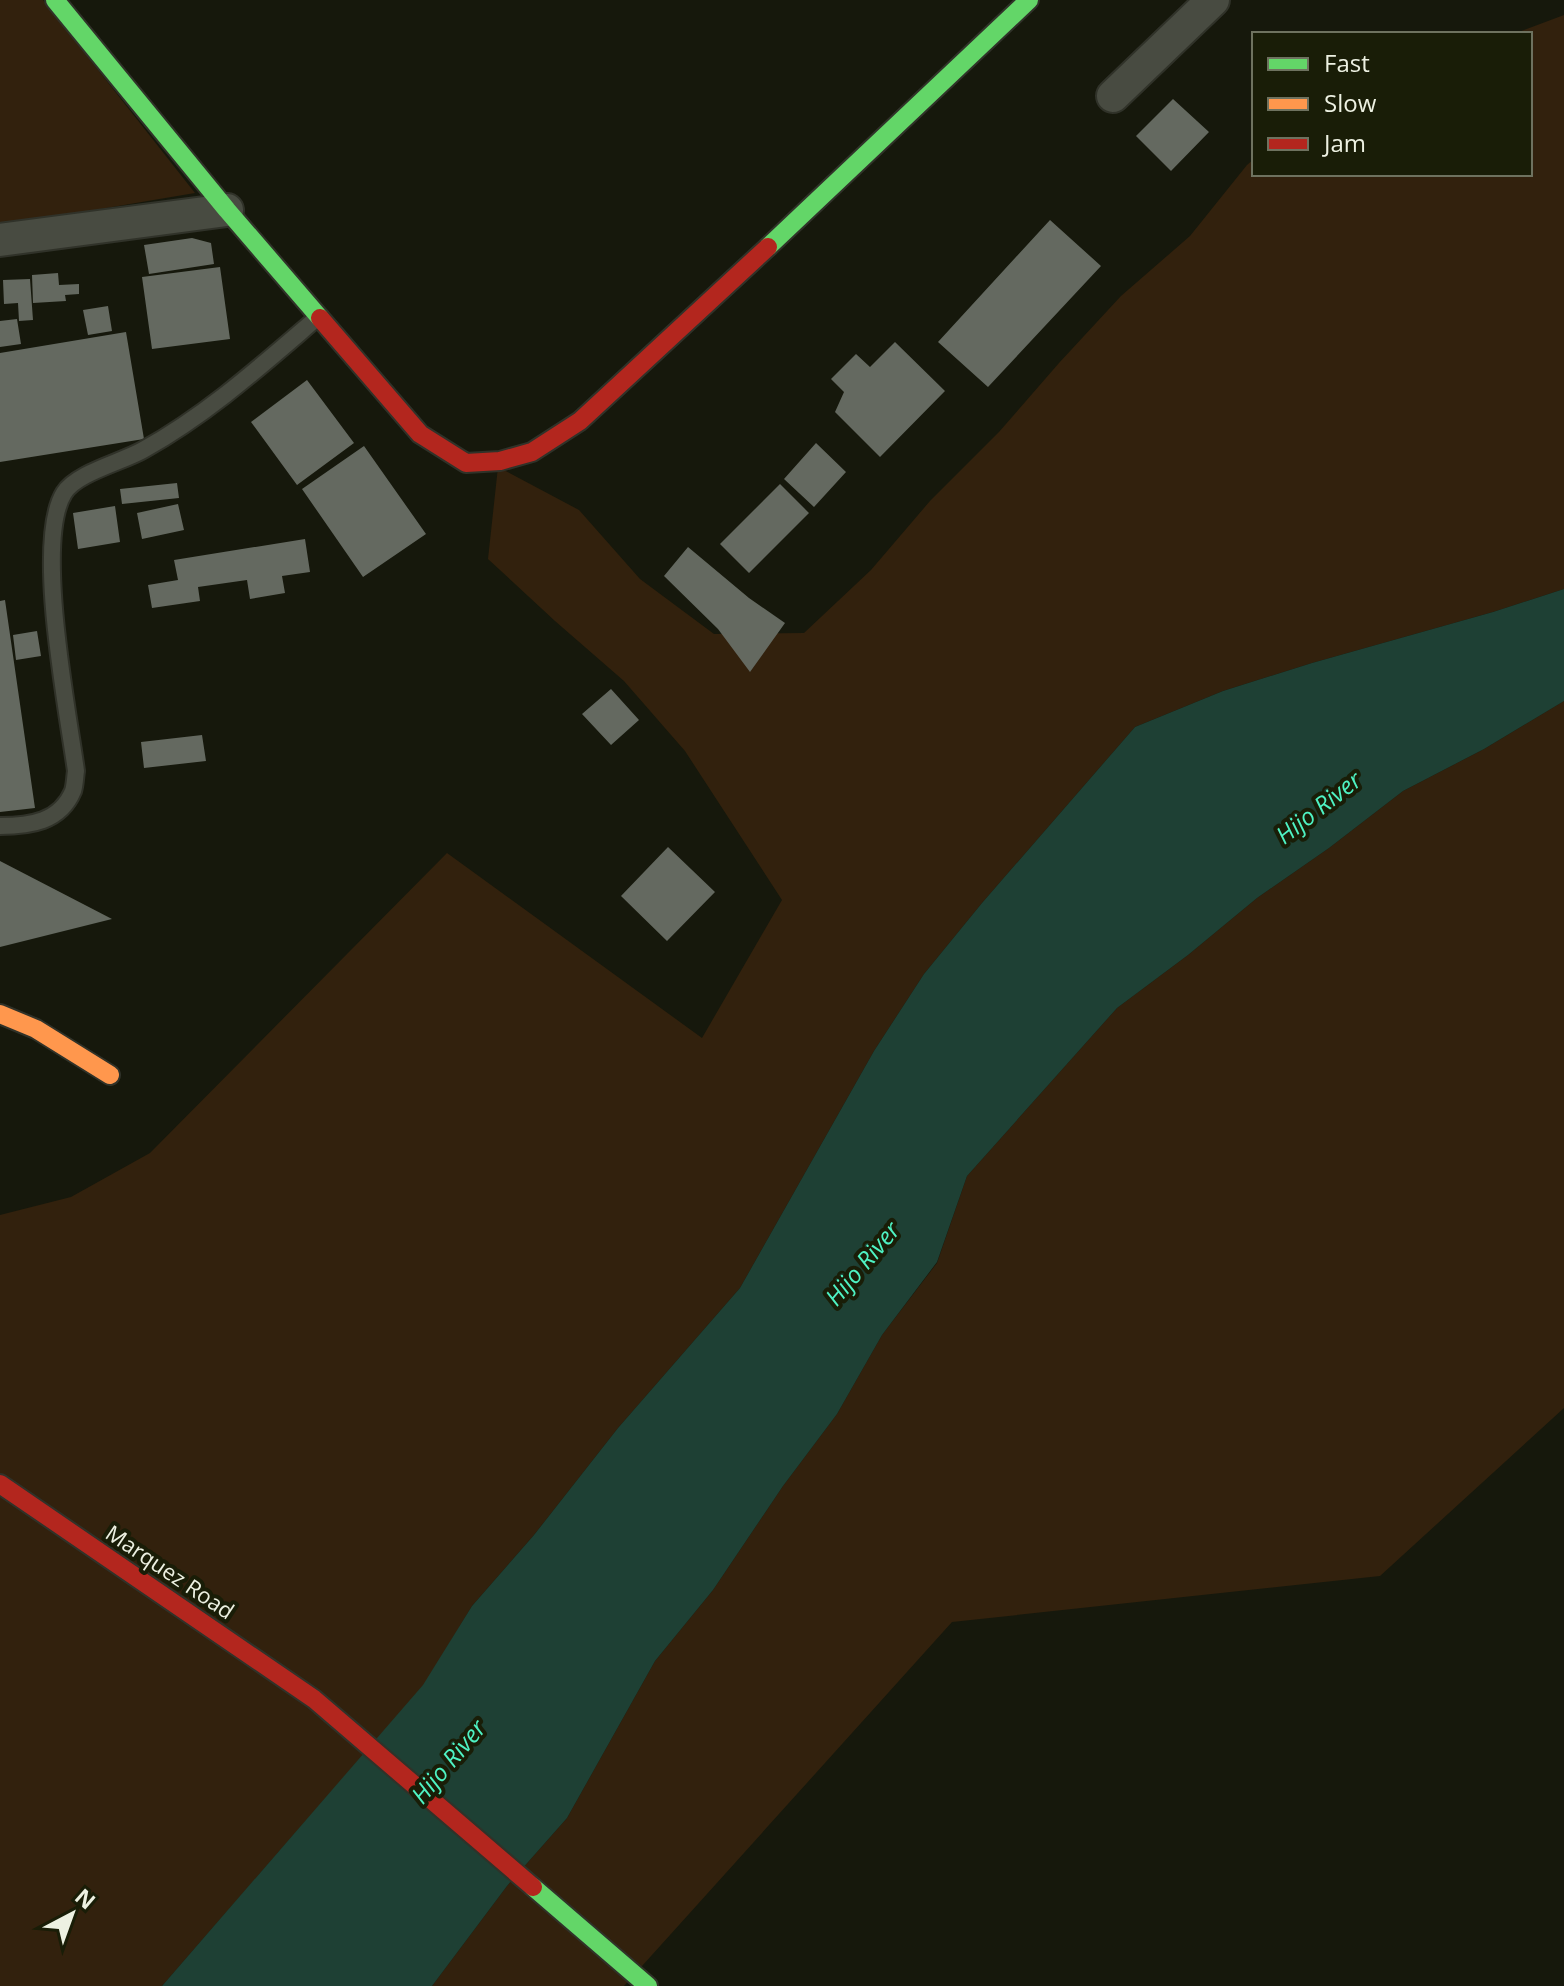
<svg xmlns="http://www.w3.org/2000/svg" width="1564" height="1986" font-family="'Open Sans',sans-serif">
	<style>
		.green { fill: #32210d }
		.water { fill: #1e4034 }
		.building { fill: #646960 }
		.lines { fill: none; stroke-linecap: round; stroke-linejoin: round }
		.lane-casing { stroke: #303229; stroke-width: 20 }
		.street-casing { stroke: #303229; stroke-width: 36 }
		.fast-casing { stroke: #303229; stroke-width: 22 }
		.slow-casing { stroke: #303229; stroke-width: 22 }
		.jam-casing { stroke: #303229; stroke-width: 22 }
		.lane { stroke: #484b41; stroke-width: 16 }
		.street { stroke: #484b41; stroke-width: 32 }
		.fast { stroke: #63d668; stroke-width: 18 }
		.slow { stroke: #ff974d; stroke-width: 18 }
		.jam { stroke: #b3261e; stroke-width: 18 }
		.labels { text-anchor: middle; stroke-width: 8; stroke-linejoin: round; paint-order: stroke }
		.street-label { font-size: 22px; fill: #edf1e2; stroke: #191d07 }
		.water-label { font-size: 24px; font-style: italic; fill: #4ef2c3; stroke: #191d07 }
	</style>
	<rect width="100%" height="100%" fill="#16180c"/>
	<path class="green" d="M0,0H43L195,193L0,226Z
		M1564,15V589L1493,612L1312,663L1223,691L1135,727L982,903L924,974L874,1051L740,1288L618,1428L534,1535L472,1606L424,1685L162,1986H0V1215L71,1197L150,1153L447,853L702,1038L782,900L685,751L624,681L555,621L488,559L498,467L579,510L640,579L714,634L804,633L871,570L930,501L999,432L1059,363L1121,296L1190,236L1247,165L1254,159V174H1530V34H1513Z
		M1564,701V1408L1380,1576L952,1622L624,1986H432L507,1886L567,1818L655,1661L713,1590L783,1486L837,1414L882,1335L937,1263L967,1176L1117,1008L1188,955L1257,898L1329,848L1403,791L1484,749Z"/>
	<path class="water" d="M1564,589V701L1484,749L1403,791L1329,848L1257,898L1188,955L1117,1008L967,1176L937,1262L882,1335L837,1414L783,1486L713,1590L655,1661L567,1818L507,1886L432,1986H162L423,1685L472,1606L534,1535L618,1428L740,1288L874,1051L924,974L982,903L1135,727L1223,691L1312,663L1493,612Z"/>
	<path class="building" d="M1173,99L1209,132L1171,171L1136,136Z
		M1050,220L1101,266L988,387L938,342Z
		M192,238L211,243L214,264L149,274L144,245Z
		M220,267L230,339L152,349L142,277Z
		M58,273L59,285L79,284V294L65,295L66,301L33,303L32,275Z
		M30,279L33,320L19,321L18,303L4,304L3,280Z
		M108,306L112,331L88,335L83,310Z
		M17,319L21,344L0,347V321Z
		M126,332L144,439L0,462V353Z
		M895,342L945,391L880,457L835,412L844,392L831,379L856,354L870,367Z
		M307,380L354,443L297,485L251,422Z
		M816,443L846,472L814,507L784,479Z
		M364,446L426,534L363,577L302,489Z
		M177,483L179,498L122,504L120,489Z
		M780,484L809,513L749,573L720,544Z
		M178,504L184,530L142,539L137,513Z
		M115,506L120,542L78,549L73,513Z
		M305,539L310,572L282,576L285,593L250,599L247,580L198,587L200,601L152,608L148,585L178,580L174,560Z
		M688,547L749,598L785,623L750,672L718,629L664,576Z
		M5,600L35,808L0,812V601Z
		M37,631L41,656L16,660L13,635Z
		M611,689L639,720L611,745L582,714Z
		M202,735L206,761L144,768L141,742Z
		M668,847L715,892L667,941L621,896Z
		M0,861L112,919L0,947Z"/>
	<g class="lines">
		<g class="lane-casing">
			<path id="lane" d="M0,826C30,826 60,822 73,791C75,785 75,777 76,771C68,712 34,541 64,493C76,473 122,462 143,450C208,414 262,365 318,317"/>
		</g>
		<g class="street-casing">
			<path id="street" d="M1113,96L1213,0
				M0,240L227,210"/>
		</g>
		<g class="fast-casing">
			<path id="fast" d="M55,0L227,210L320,318
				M768,247L1029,0
				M533,1887L648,1986"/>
		</g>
		<g class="slow-casing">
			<path id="slow" d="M0,1014L36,1029L110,1075"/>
		</g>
		<g class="jam-casing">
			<path id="jam" d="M320,318L420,434L466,463L500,461L532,452L580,421L768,247
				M0,1484L314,1699L533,1887"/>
		</g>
		<use href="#lane" class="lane"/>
		<use href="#street" class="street"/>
		<use href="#fast" class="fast"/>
		<use href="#slow" class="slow"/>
		<use href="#jam" class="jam"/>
	</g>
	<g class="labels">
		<g class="street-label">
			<text transform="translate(170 1572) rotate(34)" y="8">Marquez Road</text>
		</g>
		<g class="water-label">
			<text transform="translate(1319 808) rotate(-38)" y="8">Hijo River</text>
			<text transform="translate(863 1264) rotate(-50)" y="8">Hijo River</text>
			<text transform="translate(449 1762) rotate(-50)" y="8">Hijo River</text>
		</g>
	</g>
	<rect x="1252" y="32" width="280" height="144" fill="#191d07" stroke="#6e725f" stroke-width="2"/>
	<rect x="1268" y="58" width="40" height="12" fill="#63d668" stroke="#6e725f" stroke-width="2"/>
	<text x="1324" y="72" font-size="24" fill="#edf1e2">Fast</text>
	<rect x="1268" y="98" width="40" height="12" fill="#ff974d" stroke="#6e725f" stroke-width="2"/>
	<text x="1324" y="112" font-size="24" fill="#edf1e2">Slow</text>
	<rect x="1268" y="138" width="40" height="12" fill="#b3261e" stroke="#6e725f" stroke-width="2"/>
	<text x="1324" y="152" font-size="24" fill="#edf1e2">Jam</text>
	<g transform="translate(72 1914) rotate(41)" stroke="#191d07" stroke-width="6" paint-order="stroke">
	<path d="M0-6L14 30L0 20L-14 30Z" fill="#edf1e2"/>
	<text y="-12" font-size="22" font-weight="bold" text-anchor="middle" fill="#edf1e2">N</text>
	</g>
</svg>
